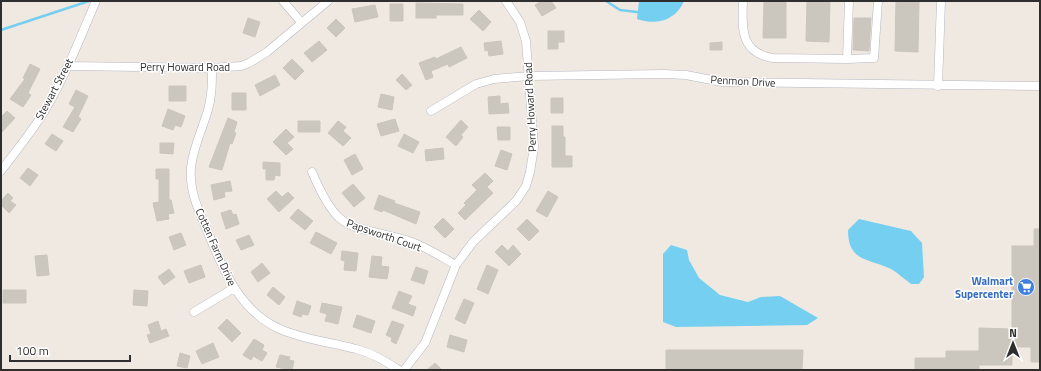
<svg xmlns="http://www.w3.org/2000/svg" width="1041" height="371" font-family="'Titillium Web',sans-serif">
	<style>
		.water { fill: #75cff0 }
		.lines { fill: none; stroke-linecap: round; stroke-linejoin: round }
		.stream { stroke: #75cff0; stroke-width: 2.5 }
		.building { fill: #cbc7bf; stroke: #cbc5ba }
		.minor-casing { stroke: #b4b7c1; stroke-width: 9 }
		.minor { stroke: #fff; stroke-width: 8 }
		.labels { text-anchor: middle; stroke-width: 3; stroke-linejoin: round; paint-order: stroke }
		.street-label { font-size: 11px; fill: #2e2e2e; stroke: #fff }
		.shop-label { font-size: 11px; font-weight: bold; fill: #366cbe; stroke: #fff; text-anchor: end }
	</style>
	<rect width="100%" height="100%" fill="#efe9e1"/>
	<path class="water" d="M639,1H684C676,20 657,26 637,19Z
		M859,219L911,231L922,243L924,277L919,284H911C904,279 898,273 891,269C868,258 848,262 848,230Z
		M671,245L687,250L689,260L699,278L720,295L748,302L761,297L780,296L818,318L807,325L676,327L663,322V254Z"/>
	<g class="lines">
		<path class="stream" d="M606,1L620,10L637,12
			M1,30L89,1"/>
	</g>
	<path class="building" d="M542,1H551L556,8L542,16L535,5Z
		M764,1H786V38H763Z
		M807,1H830L829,42L806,41Z
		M896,1H919L918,52L895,51Z
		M416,3L463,4V15H436V18H416Z
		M390,4H403V21H390Z
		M375,5L378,17L355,22L352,9Z
		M479,10L491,22L483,31L470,19Z
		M248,18L260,22L255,37L243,33Z
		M854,18H871L869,51L853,50Z
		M336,19L345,28L336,37L327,28Z
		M548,31H564V42H558V49H548Z
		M319,41L327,50L312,62L304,53Z
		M501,41L503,54L489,56L488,50L485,51L484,43Z
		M722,42V50H710V43Z
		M461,47L467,58L449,67L448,64L431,71L433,77L426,80L419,63L435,57L436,59Z
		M292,59L304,71L295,80L283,68Z
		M30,64L40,69L28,93L31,95L23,107L10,99L25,79L23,78Z
		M402,74L412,85L406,90L396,80Z
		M275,75L280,85L260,96L255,85Z
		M169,86H186V101H169Z
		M76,90L88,96L78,117L81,119L73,132L63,127L75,107L69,104Z
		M232,93H246V110H232Z
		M381,94L394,97L392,110L378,107Z
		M500,96V104L508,103L509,113L489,114L488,97Z
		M551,98H563V113H551Z
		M168,109L185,116L181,127L175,125L173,130L162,126Z
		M7,111L15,118L1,133V117Z
		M228,118L237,122L234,132L236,133L232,144L230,143L222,170L209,167Z
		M395,119L399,131L381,136L377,124Z
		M461,120L468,127L461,135L463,137L456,146L446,137Z
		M298,121H320V132H298Z
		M338,121L346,127L343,131L351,138L343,146L328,133Z
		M552,126H563V137H565V156H572V167H552Z
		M497,127H510V140H498Z
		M286,129L294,137L287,143L293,149L286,155L273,142Z
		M52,134L63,141L56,151L45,144Z
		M404,134L419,142L413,153L398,146Z
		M160,143H174L173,154L160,153Z
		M443,148L444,159L426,161L425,150Z
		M501,150L512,154L507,170L495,166Z
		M355,154L363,169L352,175L344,160Z
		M263,162L280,163V176L275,175L274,180H266V169H263Z
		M28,168L38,175L30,186L20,178Z
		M156,169H169V200H171L174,213L168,214L169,219L157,221L153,203L159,202V179H156Z
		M485,173L493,181L487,187L493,193L465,220L458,213L466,205L464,203L477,190L472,185Z
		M230,181L232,191L224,192L225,197L214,200L211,185Z
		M353,184L365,198L354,207L342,193Z
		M276,191L282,197L288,192L294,198L279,212L267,199Z
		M548,191L558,197L547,217L536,211Z
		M8,193L13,198L10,201L16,205L9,213L1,205V201Z
		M379,195L395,201L394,203L420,212L416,224L383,210L382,212L374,209Z
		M298,209L313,221L305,230L290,218Z
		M231,210L233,215L236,214L239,224L226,229L221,213Z
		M443,218L454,229L445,238L434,227Z
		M527,219L539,231L529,241L517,229Z
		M1034,229H1040V362H1031V347H1012V365H979V370H915V358H946V351H979V328L1012,329V246H1034Z
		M316,232L337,243L331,254L310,243Z
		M181,233L186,245L174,250L169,237Z
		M249,235L254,245L241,250L236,240Z
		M502,245L508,251L513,245L521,254L509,266L495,252Z
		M342,251L358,253L356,271L344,270L345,261L341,260Z
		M47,255L49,275L37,276L35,256Z
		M372,256L382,257L381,266L389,267L387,279L369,277Z
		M262,263L270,273L258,282L251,272Z
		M201,265L205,277L189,283L184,271Z
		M487,265L498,270L488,294L477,289Z
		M416,267L428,271L424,284L411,280Z
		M169,269L175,277L164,285L158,277Z
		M273,287L285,297L279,305L267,295Z
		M3,290H26V303H3Z
		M134,290L148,291L147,306L133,305Z
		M399,291L412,296L408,304L416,307L413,316L392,308Z
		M464,299L474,303L465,324L455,319Z
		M297,301L311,306L308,315L302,314L301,317L293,314Z
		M322,303L342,307L338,324L325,321L327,314L320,312Z
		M357,315L375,321L371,333L353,327Z
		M227,319L241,333L232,342L218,328Z
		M158,321L161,331L166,329L169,336L150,343L147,335L151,334L148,325Z
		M392,321L404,325L396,344L391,341L392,338L386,335Z
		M450,335L467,340L464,352L447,347Z
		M254,339L264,345L262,350L267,353L262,361L253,356L251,360L243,355Z
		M213,343L219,357L202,364L196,351Z
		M666,350H803L802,370H666Z
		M180,353L190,356L187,368L177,366Z
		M280,355L290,357L289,360L294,361L292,370L276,367Z
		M435,363L442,370H427Z"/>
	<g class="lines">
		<g class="minor-casing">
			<path id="minor" d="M283,1L301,22
				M743,1C742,28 740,53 773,58L847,59L849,1
				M847,59L874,58L878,1
				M68,66L212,68L241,66L249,63L267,52L328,1
				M212,68C212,83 212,96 208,110C202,130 193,148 191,168C189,193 200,213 209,235C224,272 241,312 280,329C304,340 331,342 356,349C372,353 385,361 399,370
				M938,86L941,1
				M431,111L476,84L494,79L529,76L664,74L686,75L722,82L1040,86
				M1,171C15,152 31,133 44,112C65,77 80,38 96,1
				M312,172C339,235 347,223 406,240C423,245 440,256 456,265
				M194,312L234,288
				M404,370L425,343L456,265L473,242L516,201L526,186L530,172L534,147L526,41L520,22L506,1"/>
		</g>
		<use href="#minor" class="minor"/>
	</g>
	<defs>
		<g id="supermarket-disc" transform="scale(0.9)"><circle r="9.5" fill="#3f7fe0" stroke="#fff"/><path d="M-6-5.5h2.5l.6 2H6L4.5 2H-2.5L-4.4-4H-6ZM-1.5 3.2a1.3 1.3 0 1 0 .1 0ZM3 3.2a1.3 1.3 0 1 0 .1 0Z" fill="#fff"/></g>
	</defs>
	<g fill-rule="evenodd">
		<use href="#supermarket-disc" x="1026" y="287"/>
	</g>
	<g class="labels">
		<g class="street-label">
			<text x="185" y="71">Perry Howard Road</text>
			<text transform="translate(743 81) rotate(3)" y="4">Penmon Drive</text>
			<text transform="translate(54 89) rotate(-62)" y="4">Stewart Street</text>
			<text transform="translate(530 107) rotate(-93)" y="4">Perry Howard Road</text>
			<text transform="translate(384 235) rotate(19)" y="4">Papsworth Court</text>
			<text transform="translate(216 247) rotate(66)" y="4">Cotten Farm Drive</text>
		</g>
		<g class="shop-label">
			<text x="1013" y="285">Walmart<tspan x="1013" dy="13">Supercenter</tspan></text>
		</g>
	</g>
	<rect width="1041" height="371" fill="none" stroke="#2e2e2e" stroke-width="4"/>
	<g transform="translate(1013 343)" stroke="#ffffff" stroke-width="3" paint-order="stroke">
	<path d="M0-3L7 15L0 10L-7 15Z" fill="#2e2e2e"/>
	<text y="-6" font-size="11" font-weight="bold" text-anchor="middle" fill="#2e2e2e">N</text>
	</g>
	<path d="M10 355v6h120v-6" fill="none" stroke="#2e2e2e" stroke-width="2"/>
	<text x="16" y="355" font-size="12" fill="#2e2e2e" stroke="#ffffff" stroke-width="3" paint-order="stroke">100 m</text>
</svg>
